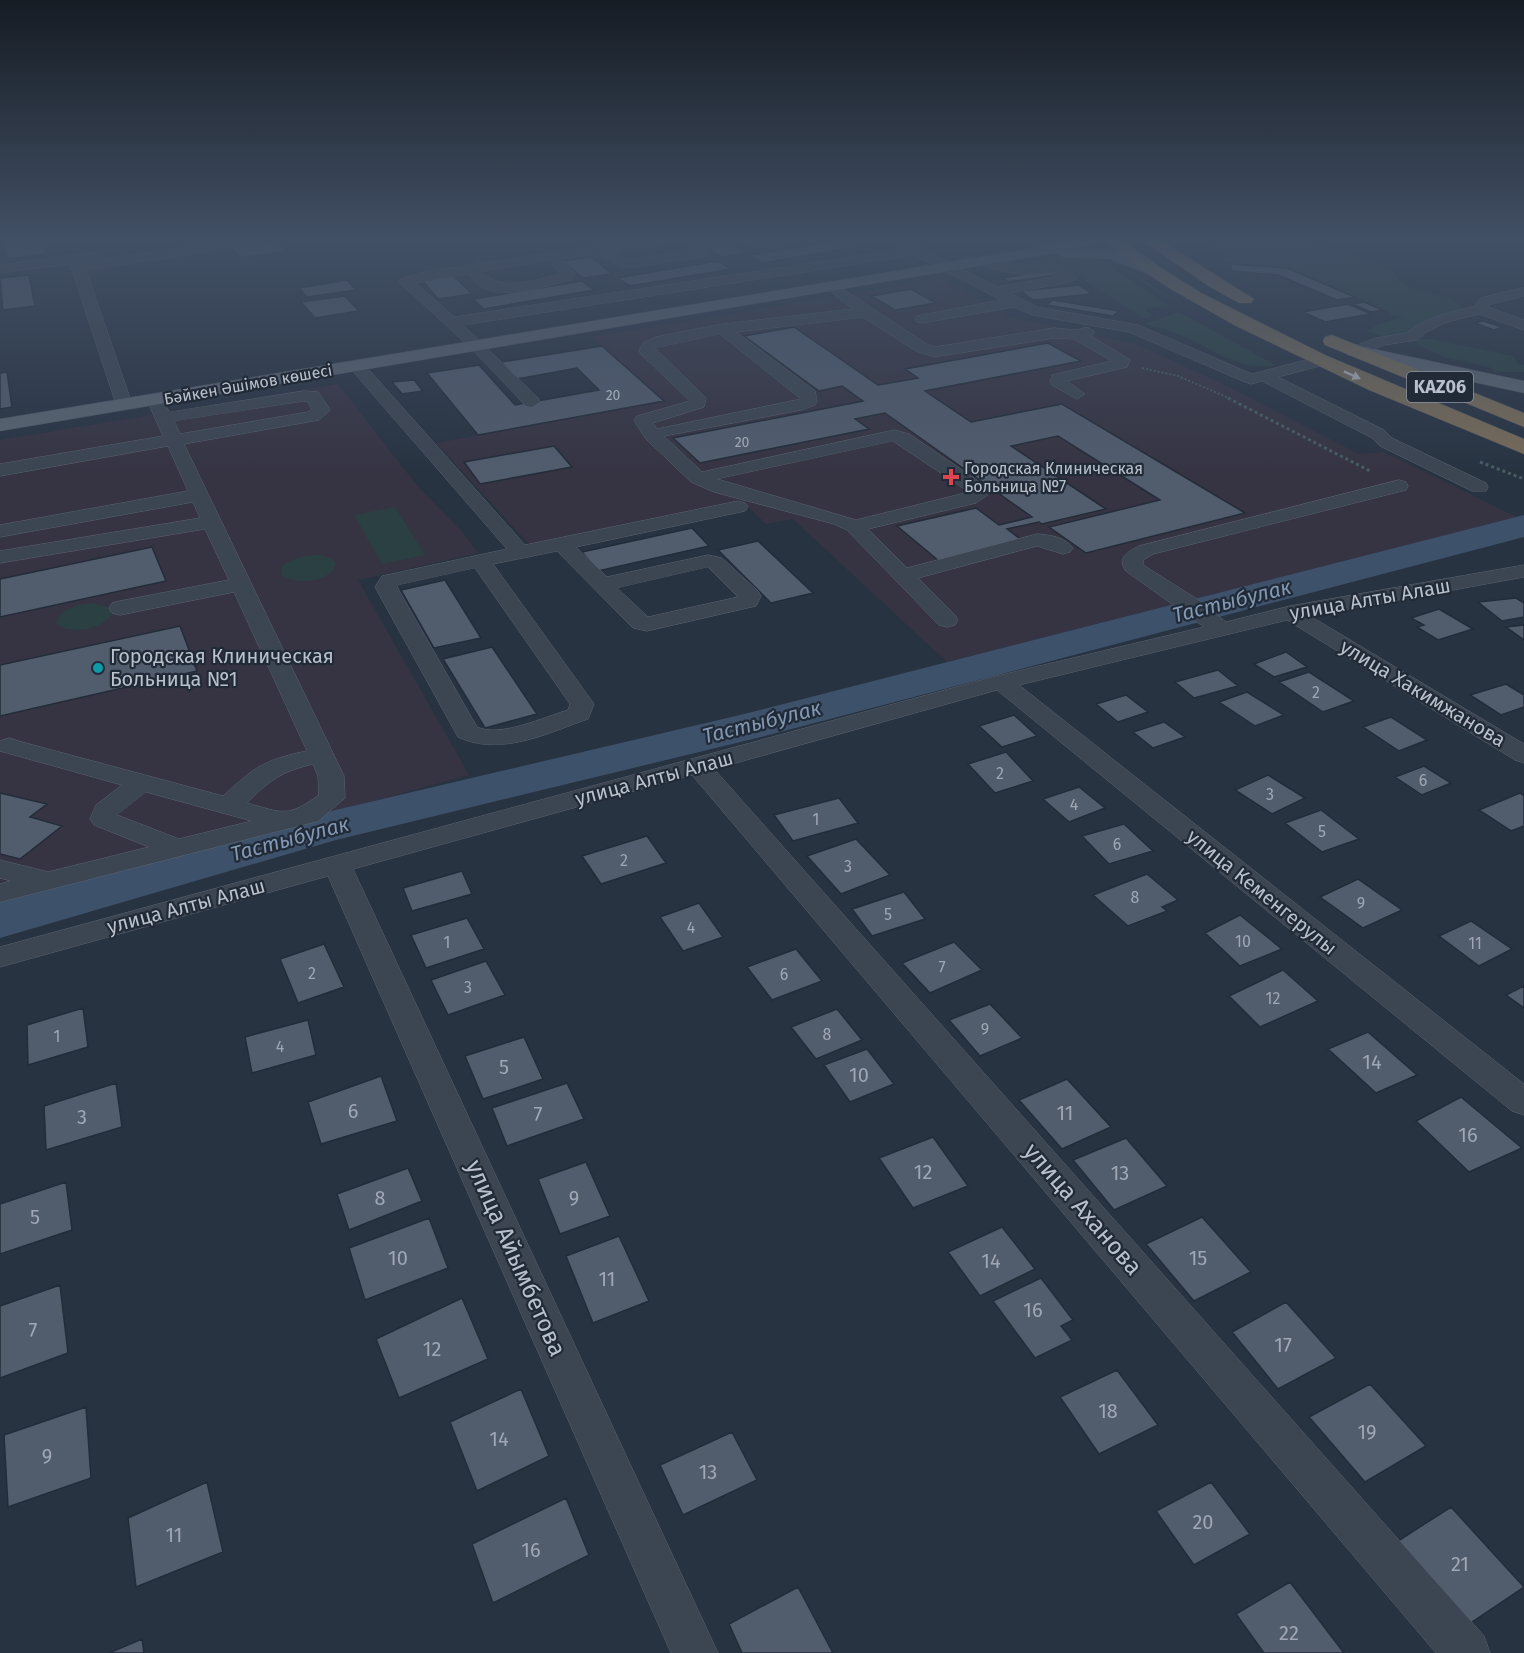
<svg xmlns="http://www.w3.org/2000/svg" width="1524" height="1653" font-family="'Fira Sans',sans-serif">
	<style>
		.medical { fill: #363443 }
		.green { fill: #2a4043 }
		.lines { fill: none; stroke-linecap: round; stroke-linejoin: round }
		.river { fill: #3e516a; fill-rule: evenodd }
		.building { fill: #515c6d; stroke: #232c39; stroke-width: 1.5 }
		.minor-casing { stroke: #5a636f; stroke-width: 1 }
		.major-casing { stroke: #464e5b; stroke-width: 1 }
		.highway-casing { stroke: #47505c; stroke-width: 1 }
		.path-far1 { stroke: #485d60; stroke-width: 2; stroke-dasharray: 2 2; stroke-linecap: butt }
		.path { stroke: #485d60; stroke-width: 3; stroke-dasharray: 3 3; stroke-linecap: butt }
		.minor { fill: #3c4552; fill-rule: evenodd }
		.major { fill: #5a6471; fill-rule: evenodd }
		.highway { fill: #776b59; fill-rule: evenodd }
		.oneway { fill: #b2b8c0 }
		.health-dot { fill: #e0444e; stroke: #212a37; stroke-width: 2 }
		.culture-dot { fill: #0f9aa8; stroke: #212a37; stroke-width: 2 }
		.labels { text-anchor: middle; stroke-width: 4.5; stroke-linejoin: round; paint-order: stroke }
		.far-number-label { font-size: 14px; fill: #9fa7b4 }
		.far-street-label { font-size: 16px; fill: #b9c0cc; stroke: #212a37 }
		.far-poi-label { font-size: 16px; fill: #b9c0cc; stroke: #212a37; text-anchor: start }
		.number-label { font-size: 16px; fill: #9fa7b4 }
		.shield { fill: #212a37; stroke: #8b939f; stroke-width: 1.5 }
		.shield-label { font-size: 18px; font-weight: bold; fill: #b9c0cc }
		.street-label { font-size: 20px; fill: #b9c0cc; stroke: #212a37 }
		.poi-label { font-size: 20px; fill: #b9c0cc; stroke: #212a37; text-anchor: start }
		.near-number-label { font-size: 20px; fill: #9fa7b4 }
		.water-label { font-size: 21px; font-style: italic; fill: #8297b2; stroke: #212a37 }
		.near-street-label { font-size: 24px; fill: #b9c0cc; stroke: #212a37 }
	</style>
	<rect width="100%" height="100%" fill="#283342"/>
	<path class="medical" d="M940,279L1010,317L1136,344L1225,385L1359,454L1384,452L1517,517L947,662L793,519L766,524L741,500L530,545L436,443L664,401L592,337Z
		M338,384L415,483L465,535L478,553L358,580L469,775L0,903V440Z"/>
	<path class="green" d="M1211,240H1307L1336,253L1363,259L1392,271L1399,281L1416,290L1452,299L1463,308C1442,314 1422,318 1408,335C1393,337 1381,338 1367,331L1380,324L1403,317L1391,315L1389,312L1291,268L1224,262L1223,257L1225,254L1211,247L1213,243L1209,241Z
		M1073,254L1095,257L1172,308L1149,307L1146,311L1152,316L1145,319L1060,265L1043,267L1011,264Z
		M1108,257L1170,297L1290,360L1153,289Z
		M1179,312L1275,365C1240,373 1211,347 1180,335C1168,330 1156,327 1144,324Z
		M1430,339L1513,356L1518,364L1524,365V372H1495L1489,367L1444,357L1418,345L1417,340Z
		M395,507L425,555L382,564L354,515Z
		M321,555L333,560L336,563C332,583 293,586 281,574L282,566C294,557 307,555 321,555Z
		M92,603L111,608V616C99,629 75,634 59,626L57,622C61,607 79,605 92,603Z"/>
	<g class="lines">
		<path class="river" d="M1524,515V537L761,737L336,840L0,938V902L323,813L740,715Z"/>
	</g>
	<path class="building" d="M5,240H42L45,254L7,259Z
		M708,240H727L748,253L721,257L697,241Z
		M841,240L857,247L763,263L749,255Z
		M277,241L287,251L240,258L231,247Z
		M591,257L612,274L583,278L563,261Z
		M718,261L731,269L630,286L617,278Z
		M1231,264L1287,268L1355,297L1337,300L1278,275L1231,271Z
		M1047,271L1055,275L1009,282L1002,278Z
		M29,275L35,306L3,310L0,278Z
		M454,276L472,294L438,299L422,280Z
		M347,280L356,290L307,297L299,288Z
		M582,281L594,290L484,309L473,299Z
		M1079,285L1092,294L1033,300L1021,291Z
		M911,289L936,303L895,310L871,296Z
		M345,296L359,311L315,318L301,302Z
		M1053,300L1119,311L1113,316L1047,305Z
		M1364,302L1383,310L1371,312L1352,304Z
		M1348,304L1371,314L1325,322L1303,312Z
		M1483,321L1502,327L1494,330L1475,323Z
		M794,327L878,385L918,378L905,369L1048,343L1081,361L925,391L971,422L1062,404L1245,513L1086,553L1049,527L1160,500L1058,436L1011,446L1106,509L1042,524L1039,522L1007,529L1023,541L939,561L897,526L976,508L999,525L1032,517L885,413L855,419L869,429L700,463L673,438L863,401L842,386L819,391L744,336Z
		M602,346L664,401L478,435L427,373L479,365L515,405L599,390L577,368L517,379L501,362Z
		M7,372L12,407L0,409V373Z
		M414,380L423,391L402,394L392,382Z
		M554,446L572,467L480,484L464,462Z
		M692,528L709,546L598,571L582,552Z
		M758,541L813,593L771,603L718,550Z
		M152,547L166,581L0,617V579Z
		M445,580L481,638L434,648L401,590Z
		M1516,598L1524,603V617L1502,621L1478,602Z
		M1439,609L1473,629L1438,640L1417,627L1424,625L1411,618Z
		M1524,625V640L1506,627Z
		M180,626L197,671L0,716V665Z
		M492,647L537,714L485,728L443,659Z
		M1286,652L1307,667L1274,677L1254,664Z
		M1218,670L1238,686L1194,698L1175,682Z
		M1309,672L1354,701L1323,712L1279,682Z
		M1506,684L1524,695V707L1501,715L1470,695Z
		M1247,692L1284,715L1255,726L1219,702Z
		M1126,695L1148,712L1118,722L1096,704Z
		M1014,715L1037,736L1002,747L979,726Z
		M1391,717L1427,740L1399,751L1363,727Z
		M1164,722L1185,737L1153,748L1133,732Z
		M1006,752L1033,781L995,793L968,764Z
		M1424,766L1451,783L1422,795L1395,777Z
		M1268,775L1305,798L1272,814L1235,790Z
		M1079,787L1105,808L1069,822L1043,799Z
		M0,793L47,804L30,817L62,826L20,859L0,854Z
		M1520,793L1524,796V826L1511,831L1479,810Z
		M839,798L858,823L793,841L774,815Z
		M1321,810L1359,839L1322,852L1285,823Z
		M1124,824L1153,851L1109,864L1082,836Z
		M647,836L666,863L601,884L582,856Z
		M856,839L890,875L841,894L807,856Z
		M462,871L472,894L412,911L403,888Z
		M1147,874L1178,900L1162,907L1167,911L1128,926L1093,895Z
		M1358,879L1402,910L1363,928L1320,897Z
		M904,892L925,919L872,936L852,909Z
		M699,903L723,937L683,951L660,917Z
		M1240,915L1282,949L1240,966L1205,933Z
		M467,918L484,949L426,968L411,935Z
		M1471,921L1512,949L1479,966L1439,936Z
		M954,942L982,970L930,993L902,963Z
		M324,944L344,987L298,1003L280,959Z
		M796,949L822,981L772,1000L747,967Z
		M486,961L505,995L448,1015L431,980Z
		M1283,970L1318,1001L1260,1027L1229,996Z
		M1524,986V1008L1506,995Z
		M990,1004L1022,1038L980,1056L949,1020Z
		M83,1008L88,1047L28,1065L27,1025Z
		M837,1009L862,1040L816,1059L791,1027Z
		M308,1020L316,1055L252,1073L245,1037Z
		M1368,1032L1417,1075L1376,1093L1328,1049Z
		M524,1037L543,1079L483,1099L465,1056Z
		M867,1049L894,1084L850,1102L824,1065Z
		M381,1076L397,1121L321,1144L308,1102Z
		M1067,1079L1111,1127L1062,1149L1019,1100Z
		M116,1083L122,1127L46,1150L44,1106Z
		M567,1083L584,1119L507,1146L492,1108Z
		M1461,1097L1522,1148L1469,1172L1416,1121Z
		M933,1137L968,1186L913,1208L879,1158Z
		M1126,1138L1167,1186L1114,1210L1073,1160Z
		M586,1162L610,1216L560,1234L538,1179Z
		M408,1168L422,1201L349,1230L337,1194Z
		M66,1182L72,1230L0,1254V1204Z
		M1202,1217L1251,1272L1194,1301L1146,1244Z
		M429,1218L448,1268L365,1300L349,1248Z
		M1002,1227L1035,1269L980,1296L948,1252Z
		M619,1236L649,1301L593,1323L566,1256Z
		M1041,1278L1073,1320L1061,1326L1072,1340L1035,1358L993,1301Z
		M60,1285L68,1353L0,1378V1306Z
		M462,1298L488,1359L399,1398L376,1339Z
		M1286,1302L1336,1358L1278,1389L1232,1332Z
		M1117,1370L1158,1425L1099,1454L1060,1397Z
		M1370,1384L1426,1446L1365,1482L1309,1417Z
		M521,1389L549,1456L477,1491L450,1422Z
		M86,1407L91,1478L8,1507L4,1435Z
		M732,1432L757,1480L683,1515L660,1465Z
		M207,1482L223,1552L136,1587L128,1518Z
		M1211,1482L1250,1534L1194,1565L1156,1511Z
		M566,1498L589,1555L493,1603L472,1544Z
		M1451,1507L1524,1587L1469,1624L1398,1541Z
		M1290,1582L1344,1653H1264L1236,1614Z
		M798,1587L833,1653H742L729,1624Z
		M142,1639L144,1653H109Z"/>
	<g class="lines">
		<g class="minor-casing">
			<path id="minor" d="M237,240H267L261,244L86,270L132,404L130,408H118L116,404L70,264L0,273V265L97,252L104,256L102,259L83,262Z
				M638,240H668L662,244L613,251L623,259H636L692,250L680,240C692,239 701,241 708,253L701,257L636,267H620L598,254L562,259L575,273L571,280C546,286 506,300 482,287C476,284 472,278 468,274L416,283L454,317L905,249L897,240H911L921,248L997,287L1059,276C1048,271 1036,275 1024,274C1009,273 994,270 980,264L978,261L980,258L985,257C995,259 1003,263 1013,265C1035,268 1061,259 1077,278L1070,282L1010,293L1037,307L1138,325L1252,374L1321,356L1327,358L1329,361L1327,364L1278,377L1384,430L1392,438L1486,483L1488,487L1486,491H1472L1380,446L1372,438L1262,381L1251,384L1245,382L1129,332L1033,315L1013,307L922,323L917,322L915,319L917,316L1001,300L914,255L463,325L538,398L540,402L532,407L526,406L471,348L399,282L401,279L425,272ZM549,261L561,274C535,280 501,292 481,272Z
				M741,240H792C780,250 757,248 742,243Z
				M1028,240H1044L1059,249L1052,253L1029,243Z
				M832,282L928,345L935,347L1054,328L1077,330L1087,327L1095,332L1091,336L1130,360L1127,367L1067,381L1085,394L1077,399L1052,385L1050,382L1052,375L1112,361L1074,339L1054,338L934,357L916,351L863,317L736,332L815,391L817,401L815,405L801,410L664,436L702,472L894,430L909,434L984,485L989,494L976,503L868,529L907,568L1037,534C1050,535 1065,537 1073,548L1070,552L1063,554L1037,546L918,578L955,615L958,620L955,625L947,627L939,625L847,530L834,524L714,492L691,482L645,438L634,420L637,416L690,401L641,354L639,351L643,343L656,337L723,324L853,309L827,289L825,286L827,283ZM720,334L801,399L657,429L653,423L704,407L706,398L655,348ZM893,441L969,492L856,520L717,479Z
				M1524,288V296L1491,304L1488,307L1524,320V330L1479,314L1447,322L1426,332L1417,340L1384,345L1355,356L1347,351L1349,348L1376,338L1407,333L1416,326L1437,316L1474,306L1481,298Z
				M356,360L362,362L525,545L738,501L745,503L748,507L745,511L576,547L607,577L708,555L722,558L758,591L761,596L756,606L647,631L633,628L557,551L493,564L594,704L588,719C548,733 500,757 458,737L375,587L382,576L507,549L350,368L348,365ZM708,567L738,597L648,617L617,588ZM475,568L570,704L568,710C544,717 500,738 477,727L397,587L398,585Z
				M304,391L318,392L330,410L319,420L184,444L344,776L345,798L318,821L0,902V884L11,881L0,878V860L48,872L149,847L94,825L90,819L96,805L122,785L0,751V741L9,738L18,741L223,796C255,767 263,760 307,751L234,592L120,615L112,613L109,608L112,603L120,601L229,580L205,529L0,563V551L200,518L193,502L0,537V525L188,491L168,446L0,476V464L163,436L147,400L155,395L161,396L169,412ZM304,401H307L312,409L308,412L180,434L174,421ZM313,764L318,776L319,795C287,818 283,813 247,803C270,780 280,772 313,764ZM146,792L252,821L179,839L117,815Z
				M1399,480L1406,482L1408,486L1406,490L1153,554L1143,560V565L1197,599L1226,622L1290,606L1524,565V577L1310,616L1524,744V763L1515,760L1287,620L1019,685L1524,1084V1115L1512,1111L997,690L714,769L1484,1636L1490,1653H1436L692,775L353,869L718,1653H671L328,876L0,967V947L993,677L1204,627L1126,571C1116,558 1128,552 1139,546Z"/>
		</g>
		<g class="major-casing">
			<path id="major" d="M1069,240H1097L1095,243L1076,248L1111,249L1157,266L1159,270L1151,275L1109,259L1063,257L1055,253L0,431V419L1028,249Z
				M1355,345L1524,381V393L1348,355L1345,351L1348,347Z"/>
		</g>
		<g class="highway-casing">
			<path id="highway" d="M1104,240H1122L1160,267L1203,294L1325,355L1524,439V454L1369,390L1236,326L1169,288L1127,259Z
				M1142,240H1160L1254,299L1251,303H1239L1210,287Z
				M1332,335L1524,413V427L1325,345L1323,341L1325,337Z"/>
		</g>
		<path class="path-far1" d="M1142,368L1178,376L1231,399"/>
		<path class="path" d="M1228,398L1372,472
			M1480,462L1524,479"/>
		<use href="#minor" class="minor"/>
		<use href="#major" class="major"/>
		<use href="#highway" class="highway"/>
	</g>
	<defs><path id="oneway-solid" d="M-6-.8H1V-3.2L6.5 0L1 3.2V.8H-6Z" transform="scale(1.5)"/></defs>
	<use class="oneway" href="#oneway-solid" transform="translate(1352 375) rotate(24)"/>
	<linearGradient id="sky" x2="0" y2="1"><stop stop-color="#161c24"/><stop offset="0.51" stop-color="#425065"/><stop offset="1" stop-color="#425065" stop-opacity="0"/></linearGradient>
	<rect width="1524" height="471" fill="url(#sky)"/>
	<path class="health-dot" d="M948 468h6v6h6v6h-6v6h-6v-6h-6v-6h6z"/>
	<circle class="culture-dot" cx="98" cy="668" r="6"/>
	<g class="labels">
		<g class="far-number-label">
			<text x="613" y="400">20</text>
			<text x="742" y="447">20</text>
		</g>
		<g class="far-street-label">
			<text transform="translate(248 384) rotate(-10)" y="6">Бәйкен Әшімов көшесі</text>
		</g>
		<g class="far-poi-label">
			<text x="964" y="474">Городская Клиническая<tspan x="964" dy="18">Больница №7</tspan></text>
		</g>
		<g class="number-label">
			<text x="1316" y="698">2</text>
			<text x="1000" y="779">2</text>
			<text x="1423" y="786">6</text>
			<text x="1270" y="800">3</text>
			<text x="1074" y="810">4</text>
			<text x="816" y="825">1</text>
			<text x="1322" y="837">5</text>
			<text x="1117" y="850">6</text>
			<text x="624" y="866">2</text>
			<text x="848" y="872">3</text>
			<text x="1135" y="903">8</text>
			<text x="1361" y="909">9</text>
			<text x="888" y="920">5</text>
			<text x="691" y="933">4</text>
			<text x="1243" y="947">10</text>
			<text x="447" y="948">1</text>
			<text x="1475" y="949">11</text>
			<text x="942" y="973">7</text>
			<text x="312" y="979">2</text>
			<text x="784" y="980">6</text>
			<text x="468" y="993">3</text>
			<text x="1273" y="1004">12</text>
			<text x="985" y="1035">9</text>
			<text x="827" y="1040">8</text>
			<text x="57" y="1042">1</text>
			<text x="280" y="1052">4</text>
		</g>
		<rect class="shield" x="1407" y="372" width="66" height="30" rx="4.5"/>
		<g class="shield-label">
			<text x="1440" y="393">KАZ06</text>
		</g>
		<g class="street-label">
			<text transform="translate(1370 599) rotate(-10)" y="7">улица Алты Алаш</text>
			<text transform="translate(1423 693) rotate(31)" y="7">улица Хакимжанова</text>
			<text transform="translate(654 778) rotate(-15)" y="7">улица Алты Алаш</text>
			<text transform="translate(1262 892) rotate(39)" y="7">улица Кеменгерулы</text>
			<text transform="translate(186 906) rotate(-15)" y="7">улица Алты Алаш</text>
		</g>
		<g class="poi-label">
			<text x="110" y="663">Городская Клиническая<tspan x="110" dy="23">Больница №1</tspan></text>
		</g>
		<g class="near-number-label">
			<text x="1372" y="1069">14</text>
			<text x="504" y="1074">5</text>
			<text x="859" y="1082">10</text>
			<text x="353" y="1118">6</text>
			<text x="1065" y="1120">11</text>
			<text x="538" y="1121">7</text>
			<text x="82" y="1124">3</text>
			<text x="1468" y="1142">16</text>
			<text x="923" y="1179">12</text>
			<text x="1120" y="1180">13</text>
			<text x="380" y="1205">8</text>
			<text x="574" y="1205">9</text>
			<text x="35" y="1224">5</text>
			<text x="398" y="1265">10</text>
			<text x="1198" y="1265">15</text>
			<text x="991" y="1268">14</text>
			<text x="607" y="1286">11</text>
			<text x="1033" y="1317">16</text>
			<text x="33" y="1337">7</text>
			<text x="1283" y="1352">17</text>
			<text x="432" y="1356">12</text>
			<text x="1108" y="1418">18</text>
			<text x="1367" y="1439">19</text>
			<text x="499" y="1446">14</text>
			<text x="47" y="1463">9</text>
			<text x="708" y="1479">13</text>
			<text x="1203" y="1529">20</text>
			<text x="174" y="1542">11</text>
			<text x="531" y="1557">16</text>
			<text x="1460" y="1571">21</text>
			<text x="1289" y="1640">22</text>
		</g>
		<g class="water-label">
			<text transform="translate(1232 601) rotate(-14)" y="7">Тастыбулак</text>
			<text transform="translate(762 722) rotate(-14)" y="7">Тастыбулак</text>
			<text transform="translate(290 839) rotate(-15)" y="7">Тастыбулак</text>
		</g>
		<g class="near-street-label">
			<text transform="translate(1083 1209) rotate(49)" y="8">улица Аханова</text>
			<text transform="translate(516 1258) rotate(66)" y="8">улица Айымбетова</text>
		</g>
	</g>
</svg>
